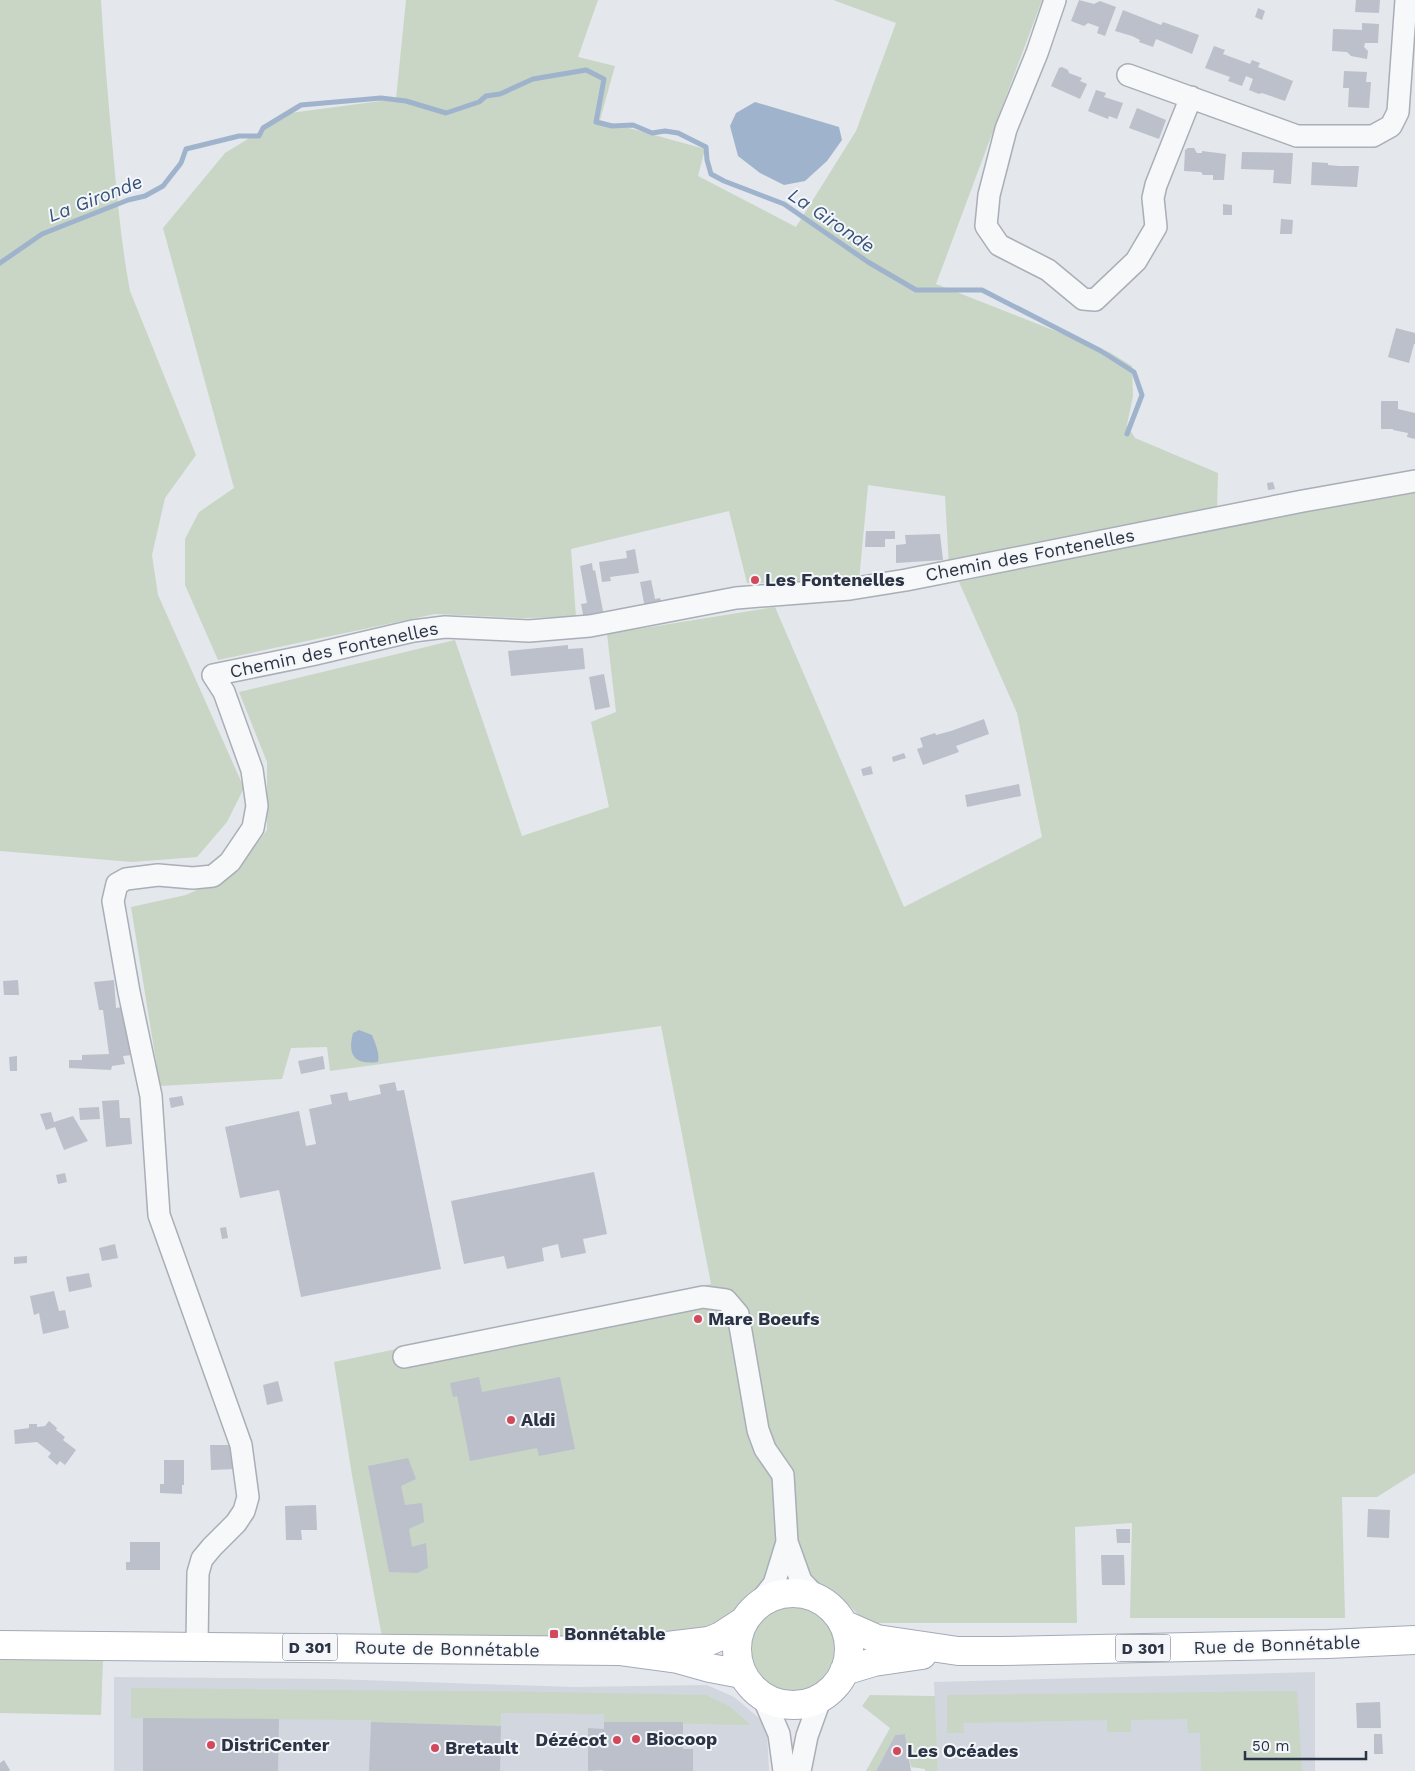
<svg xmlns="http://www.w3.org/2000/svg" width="1415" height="1771" font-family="'Work Sans',sans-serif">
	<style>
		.built { fill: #d2d6de }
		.green { fill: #c9d6c5 }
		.water { fill: #9fb4cc }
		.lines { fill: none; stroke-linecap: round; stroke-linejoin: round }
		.stream { stroke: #9fb4cc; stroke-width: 5 }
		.building { fill: #bbc0ca }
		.minor-casing { stroke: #a9aeb7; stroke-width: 24 }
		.major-casing { stroke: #a3abb8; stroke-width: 30 }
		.minor { stroke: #f7f8fa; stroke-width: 21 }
		.major { stroke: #fff; stroke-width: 28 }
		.poi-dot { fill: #d1495b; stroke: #f4f6f9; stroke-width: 2 }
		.labels { text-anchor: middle; stroke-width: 4; stroke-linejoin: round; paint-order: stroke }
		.shield { fill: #f4f6f9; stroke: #676e7b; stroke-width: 1 }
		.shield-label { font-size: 16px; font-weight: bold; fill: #2b3445 }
		.street-label { font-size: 18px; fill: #2b3445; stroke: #f4f6f9 }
		.poi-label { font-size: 18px; font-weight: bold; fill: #2b3445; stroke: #f4f6f9; text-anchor: start }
		.water-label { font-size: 19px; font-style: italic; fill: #34527a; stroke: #f4f6f9 }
	</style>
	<rect width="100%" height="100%" fill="#e4e7ec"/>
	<path class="built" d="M1315,1672V1771H938L934,1682Z
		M114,1677L332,1679L574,1687L707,1685L734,1697L759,1718L767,1734L769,1771H114Z"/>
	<path class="green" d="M0,0H101C104,54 109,109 114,163C118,206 122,249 130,291L196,455L165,498L152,555L158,595L244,788L227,822L197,857L132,862L0,851Z
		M406,0H598L578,57L615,66L600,120L705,149L698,176L796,227L856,131L896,23L833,0H1042L936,284L1109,352L1132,366L1133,396L1127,425L1135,438L1218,473L1217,509L949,567L945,496L868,485L859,581L747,583L729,511L571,549L576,617L521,618L435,614L218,660L185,585V539L199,512L234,488L163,228L225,153L290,113L396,99Z
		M1415,492V1473L1377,1497H1342L1345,1618H1130L1132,1523L1075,1527L1077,1623H865C847,1598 811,1575 779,1581C771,1582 762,1587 755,1591C743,1598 740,1607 731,1616C723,1623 710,1627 701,1633L384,1648L352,1475L334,1362L711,1284L661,1026L330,1071L327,1047L291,1048L282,1079L160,1086L131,907L186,895L236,872L267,830V762L239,692L455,640L522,836L609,807L591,722L616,712L607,634L775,607L904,907L1042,837L1017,713L959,582L1216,527Z
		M747 1650a46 46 0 1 1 92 0a46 46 0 1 1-92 0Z
		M0,1659L103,1660L101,1715L0,1713Z
		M131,1688L552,1692L706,1695L729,1706L751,1725L604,1722V1714L501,1713V1726L371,1722V1720L131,1718Z
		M1297,1691L1302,1771H1201L1200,1733H1188L1187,1719L1131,1720V1732H1107V1720L963,1723L964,1733H947V1695Z
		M870,1695L935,1696L938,1771H925V1769L911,1767L905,1734L895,1735L876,1771H866L890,1728L862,1706Z"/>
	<path class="water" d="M755,102L839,127L842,140L827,161L805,181L784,185L760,173L738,156L730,126L736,113Z
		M359,1030L372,1035C375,1043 380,1053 378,1062C355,1065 347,1056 353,1033Z"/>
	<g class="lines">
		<path class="stream" d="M0,263L42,234L128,200L145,196L163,186L181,163L186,149L239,136H259L263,128L301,105L381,98L406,101L446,113L479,102L486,96L500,94L533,79L586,70L604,79L596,122L612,126L633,125L652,133L665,131L678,133L706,147L707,160L711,174L724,181L784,204L868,262L916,290H982L1101,351L1134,372L1142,395L1127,434"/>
	</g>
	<path class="building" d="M1079,0L1094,4L1100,1L1116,7L1105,36L1097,33L1099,27L1088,23L1084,26L1071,21Z
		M1356,0H1380L1379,13L1355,12Z
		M1258,8L1265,11L1262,20L1255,17Z
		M1123,10L1161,25L1163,22L1199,35L1192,54L1156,39L1153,47L1139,42L1140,40L1132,36L1115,31Z
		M1362,23L1379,24L1378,43H1365L1364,47L1368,51L1367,59L1351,56L1347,52L1332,51L1333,29L1362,30Z
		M1214,46L1225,50L1223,54L1250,64L1252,60L1260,63L1258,67L1293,81L1285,101L1262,93L1259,94L1249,90L1253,79L1246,76L1242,86L1228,81L1230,77L1205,68Z
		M1062,67L1068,70L1069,73L1082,78L1080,81L1087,84L1080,99L1051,86L1059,68Z
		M1344,71L1367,72L1366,82H1371L1369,108L1348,107L1349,88H1343Z
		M1096,90L1106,93L1104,97L1123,103L1117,119L1109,116L1108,119L1088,111Z
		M1137,108L1166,120L1159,139L1129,128Z
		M1188,148H1194L1197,153H1202V151L1226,154L1224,180H1213V175H1203L1201,172L1184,171L1185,150Z
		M1242,152L1293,153L1291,184L1273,183L1274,170L1241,169Z
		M1312,162L1328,163V165L1339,166H1359L1357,187L1311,185Z
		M1223,204L1232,205V215H1223Z
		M1281,219L1293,220L1292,234H1280Z
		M1396,328L1415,333V344H1414L1409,363L1388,357Z
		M1381,401H1398V409L1415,413V439L1407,437L1408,433L1393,430V429H1381Z
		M1273,482L1275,489L1268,490L1267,483Z
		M866,531H895V539H885V547H865Z
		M940,534L943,560L896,563V545L906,544L905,535Z
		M635,549L639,573L610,577L611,581L602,582L599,562L627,558L626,551Z
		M592,563L593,571L595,570L604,616L584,619L581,604L587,603L580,566Z
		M753,575L761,580L758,585L750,579Z
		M651,580L655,599L660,598L662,604L645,608L640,582Z
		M568,645V649L583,648L585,669L511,676L508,651Z
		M604,674L610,707L595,710L589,677Z
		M984,719L989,734L956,746L959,752L923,765L917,749L923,747L920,738L935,733L936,735L951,731Z
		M904,753L906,758L893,762L892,757Z
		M871,766L873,774L863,776L861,769Z
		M1019,784L1021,796L967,807L965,795Z
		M18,980L19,995H4L3,981Z
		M114,980L116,1008L123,1007L132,1055L123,1056L125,1064L112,1066L111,1070L69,1068V1060H82V1055L109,1054L103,1010H99L94,982Z
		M17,1056V1071H10L9,1057Z
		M323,1056L325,1069L301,1074L298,1061Z
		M395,1082L397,1091L404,1090L441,1269L301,1297L279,1190L240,1198L225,1127L299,1111L306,1146L316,1144L309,1109L332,1104L330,1095L347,1092L349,1101L381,1094L379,1085Z
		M182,1096L184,1105L171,1108L169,1098Z
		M119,1100L120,1118H130L132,1144L106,1147L102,1101Z
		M99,1107L100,1119L80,1120L79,1108Z
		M51,1112L54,1122L73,1116L88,1141L64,1150L55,1127L46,1130L40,1114Z
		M594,1172L607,1234L583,1239L586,1253L561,1258L558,1244L542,1248L544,1261L507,1269L504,1256L464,1264L451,1201Z
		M65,1173L67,1182L58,1184L56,1175Z
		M226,1227L228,1238L222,1239L220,1228Z
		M115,1244L118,1258L102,1261L99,1248Z
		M27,1256V1263L14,1264V1257Z
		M89,1273L92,1287L69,1292L66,1277Z
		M54,1291L59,1311L65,1310L69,1328L43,1334L39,1313L34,1315L30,1296Z
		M702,1316L703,1321L694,1323L693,1317Z
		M479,1377L482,1392L560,1377L575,1449L539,1456L537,1448L470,1461L457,1396L453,1397L450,1383Z
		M278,1381L283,1401L267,1405L263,1385Z
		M49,1421L57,1428L56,1430L65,1437L63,1440L76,1450L65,1465L60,1461L57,1465L48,1457L51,1453L37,1442L15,1444L14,1430L29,1428V1424H37V1427L45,1426Z
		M210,1445H235L236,1469L211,1470Z
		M408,1458L416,1479L401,1486L405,1505L422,1503L424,1522L409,1529L412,1547L426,1543L428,1568L417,1573L389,1572L368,1466Z
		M164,1460H184V1485H182V1494L160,1493V1484H164Z
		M316,1505L317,1530H301L302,1540H286L285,1506Z
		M1368,1509L1390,1510L1389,1538L1367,1537Z
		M1116,1529H1130V1543H1117Z
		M130,1542H160V1570H126V1562H130Z
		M1101,1555H1124L1125,1585H1102Z
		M1380,1702L1381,1728H1357L1356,1703Z
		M143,1718L279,1719L278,1771H143Z
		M371,1722L501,1726L500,1771H369Z
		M604,1722H683V1749H693V1771H603V1770L588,1771V1728L604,1729Z
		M905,1734L911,1771H876L895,1735Z
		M1374,1734H1382L1383,1754H1374Z
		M4,1760L10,1770L9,1771H0V1763Z"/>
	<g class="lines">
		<g class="minor-casing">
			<path id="minor" d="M1055,0L1037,53L1006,129L989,195L986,226L999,245L1048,270L1083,299L1095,300L1136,261L1156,227L1153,198L1156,185L1191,97
				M1128,75L1297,136H1373L1391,126L1398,112L1406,0
				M404,1357L703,1297L726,1300L738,1314L758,1430L765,1449L783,1475L787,1542L801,1581L819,1600
				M759,1603L774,1584L787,1542
				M197,1646L198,1573L202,1559L212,1547L236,1523L244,1511L248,1497L241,1445L159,1215L151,1096L129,992L113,901L117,884L126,879L158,875L193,878L213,876L230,862L253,828L257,806L252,770L224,692L213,675L311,655L413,631L445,627L529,631L590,626L736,598L850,589L906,580L1303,501L1415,481
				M763,1697L779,1734L784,1771
				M800,1771L807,1736L821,1697"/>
		</g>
		<g class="major-casing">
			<path id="major" d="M737 1649a56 56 0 1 1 112 0a56 56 0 1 1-112 0Z
				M843,1624L877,1639L958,1651H1002L1328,1644L1415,1640
				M0,1645L619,1651L678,1659L710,1668L742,1674
				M659,1647L709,1641L721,1636L744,1621
				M844,1671L874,1662L922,1655"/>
		</g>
		<use href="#minor" class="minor"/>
		<use href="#major" class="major"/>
	</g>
	<g class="poi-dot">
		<circle cx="755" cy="580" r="5"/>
		<circle cx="698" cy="1319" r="5"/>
		<circle cx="511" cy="1420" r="5"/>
		<rect x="549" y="1629" width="10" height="10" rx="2.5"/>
		<circle cx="636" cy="1739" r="5"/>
		<circle cx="617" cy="1740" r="5"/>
		<circle cx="211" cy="1745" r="5"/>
		<circle cx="435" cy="1748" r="5"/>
		<circle cx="897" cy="1751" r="5"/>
	</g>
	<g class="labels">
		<g class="shield">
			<rect x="282.5" y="1633.5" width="55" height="27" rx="4"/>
			<rect x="1115.5" y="1634.5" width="55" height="27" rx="4"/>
		</g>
		<g class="shield-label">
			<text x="310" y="1653">D 301</text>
			<text x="1143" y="1654">D 301</text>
		</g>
		<g class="street-label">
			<text transform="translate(1030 555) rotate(-11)" y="6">Chemin des Fontenelles</text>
			<text transform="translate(334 650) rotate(-12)" y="6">Chemin des Fontenelles</text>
			<text transform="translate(1277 1645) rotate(-2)" y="6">Rue de Bonnétable</text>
			<text transform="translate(447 1649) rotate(1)" y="6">Route de Bonnétable</text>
		</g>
		<g class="poi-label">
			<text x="765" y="586">Les Fontenelles</text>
			<text x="708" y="1325">Mare Boeufs</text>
			<text x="521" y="1426">Aldi</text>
			<text x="564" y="1640">Bonnétable</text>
			<text x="646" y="1745">Biocoop</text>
			<text x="607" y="1746" text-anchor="end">Dézécot</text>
			<text x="221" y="1751">DistriCenter</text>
			<text x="445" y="1754">Bretault</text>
			<text x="907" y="1757">Les Océades</text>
		</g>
		<g class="water-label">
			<text transform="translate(95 198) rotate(-21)" y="7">La Gironde</text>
			<text transform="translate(832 220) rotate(34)" y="7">La Gironde</text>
		</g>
	</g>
	<path d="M1245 1751v8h121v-8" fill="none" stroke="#2b3445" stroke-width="2.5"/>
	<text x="1252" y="1751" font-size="15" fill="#2b3445" stroke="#f4f6f9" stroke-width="4" paint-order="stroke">50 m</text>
</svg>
